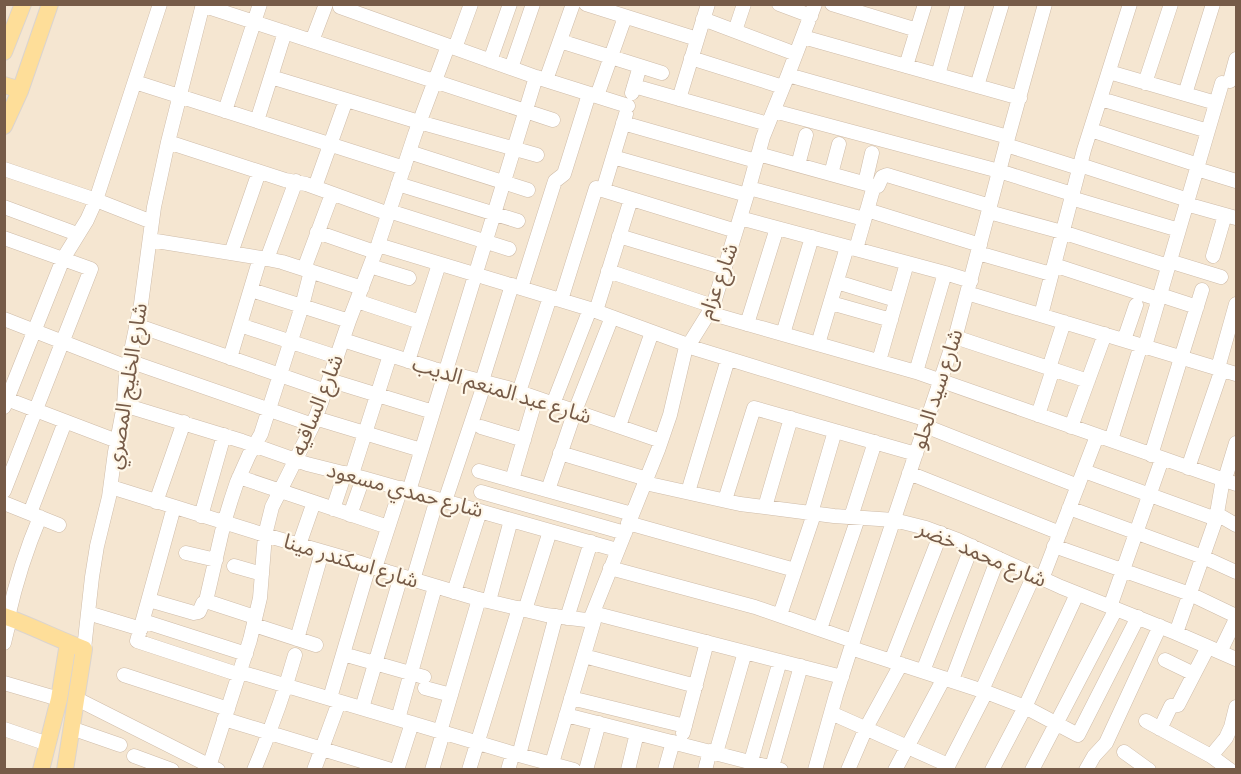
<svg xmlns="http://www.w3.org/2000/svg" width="1241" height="774" font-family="Manrope,'Noto Sans Arabic',sans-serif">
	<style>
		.residential { fill: #f5e6d1 }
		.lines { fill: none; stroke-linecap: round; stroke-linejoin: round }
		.minor-casing { stroke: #cfbca9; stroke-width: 15 }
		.major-casing { stroke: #dbd4cf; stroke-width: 18 }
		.minor { stroke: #fff; stroke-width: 14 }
		.major { stroke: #fede99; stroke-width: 16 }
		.labels { text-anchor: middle; stroke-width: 4.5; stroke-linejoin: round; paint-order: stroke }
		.street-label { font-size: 21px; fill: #765b48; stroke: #fff8ea }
	</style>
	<rect width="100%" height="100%" fill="#fdf4e3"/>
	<path class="residential" d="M5,5H1236V769L5,770Z"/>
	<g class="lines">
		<g class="minor-casing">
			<path id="minor" d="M586,4L697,39
				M779,4L811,16
				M832,4L917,30
				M202,5L553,120
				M340,7L536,77L628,106
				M703,19L796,54
				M735,31L744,4
				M803,37L1020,98
				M312,41L326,4
				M560,41L662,73
				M455,48L471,4
				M691,58L783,87
				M490,61L510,4
				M906,66L925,4
				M511,68L533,4
				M1109,72L1216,103
				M788,75L1008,137
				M938,75L958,4
				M271,77L419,122L537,155
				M546,80L573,4
				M1230,81L1236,59
				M135,82L404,168
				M1145,83L1171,4
				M634,86L768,124
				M977,86L1002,4
				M632,93L640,66
				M1185,94L1213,4
				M597,96L625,17
				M679,99L708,4
				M1101,99L1208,131
				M225,111L260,4
				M774,111L999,171L1072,194
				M257,121L285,32
				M623,123L756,161
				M1091,130L1198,165
				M168,142L285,180L306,184L389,214
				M1006,145L1079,168
				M409,152L528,190
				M758,154L874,186
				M613,157L747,195
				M798,165L806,135
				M1080,165L1188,200
				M4,169L96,200L152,222
				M1197,169L1236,181
				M831,174L839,144
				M865,183L872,153
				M398,184L518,221
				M874,186H878L882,177L887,175L990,206
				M315,187L346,100
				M749,188L864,219
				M603,190L626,114
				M1071,198L1179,230
				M1186,204L1236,218
				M4,207L77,234
				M867,210L980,245
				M389,211L509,249
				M989,212L1062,232L1168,266
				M740,218L945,273L971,281
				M317,232L375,252
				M619,236L725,268
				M4,238L91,269L4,491
				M150,240L267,259L282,262L362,288
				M378,245L590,309L688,345
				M856,249L874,186
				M231,253L259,172
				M978,253L1051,274
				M1213,256L1225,215
				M267,259L296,181
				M1169,261L1221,277
				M1054,265L1158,299
				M370,266L409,278
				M304,269L332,194
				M608,271L713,306
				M837,282L896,300
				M521,288L553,187L555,181L564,174L589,94
				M251,290L349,321
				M967,293L1236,374
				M1160,295L1197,307
				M561,300L596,188L736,231
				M357,301L420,322
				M831,303L891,320
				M596,311L631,199
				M709,313L916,372L1236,484
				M1041,315L1084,150L1130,4
				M4,319L127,367
				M747,324L777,228
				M136,325L326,391
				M240,325L337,357
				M783,334L812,237
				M955,337L1088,381
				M343,340L434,369L508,388L661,441
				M1124,340L1136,305
				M818,344L847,247
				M687,346L928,420
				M1145,346L1222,83
				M230,358L260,258
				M129,361L313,425
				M408,361L439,264
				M879,361L907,263
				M1049,368L1064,322
				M1218,368L1236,304
				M916,372L945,273
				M329,380L433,412
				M482,381L512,285
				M519,392L550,297
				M4,398L117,441
				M553,404L590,309
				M124,405L242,441L307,464L363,478L617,550
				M4,407L63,259L87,220L96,200L160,4
				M1038,415L1053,369
				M315,418L421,450
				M619,426L652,332
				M925,426L1078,486
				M481,427L524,440
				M1071,427L1105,334
				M1111,440L1141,345
				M560,453L647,479
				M1151,455L1202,290
				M1188,468L1222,369
				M479,471L632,514
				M1084,471L1216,519
				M909,473L1060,533
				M352,474L390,355
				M239,477L388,527
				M1225,479L1236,443
				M512,480L536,398
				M645,483L740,504L834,516L894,520L926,528L958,540L1061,587L1176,633L1236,659
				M111,487L265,535L345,558L388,572L475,598L546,615L594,621L550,770
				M548,490L575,411L612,317
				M409,491L536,77
				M481,492L625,533
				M688,492L728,359
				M725,500L754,408L916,454
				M445,501L485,382
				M156,502L184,422
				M4,503L59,525
				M174,507L137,641L240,675
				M765,507L791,418
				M1069,508L1203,557L1236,572
				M333,509L345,473
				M30,513L65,422
				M811,513L835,431
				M1217,514L1236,525
				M350,515L363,478
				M201,516L224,435
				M851,517L875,442
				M628,523L795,570
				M299,545L314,502
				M1054,546L1190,594L1236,616
				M186,553L216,560
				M234,566L262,574
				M375,568L401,488
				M610,568L755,607L853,641
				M1042,579L1097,436
				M413,580L437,499
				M454,592L480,511
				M149,600L194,613L199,612L203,603L206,601L224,523L231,500L237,482L249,455L261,434L302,306L311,271
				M206,601L255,617
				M489,601L511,520
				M1110,607L1162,459
				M525,610L550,531
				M88,613L141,629
				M593,613L842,677
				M780,615L814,514
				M8,617C16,582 26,550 40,517
				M567,618L591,542
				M590,620L658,450L670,415L685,351L713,306L747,195L763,137L788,75L815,4
				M143,621L246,654
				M254,625L316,645
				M820,629L858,518
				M1176,633L1216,519L1223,479
				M297,639L322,552
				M4,643L10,618
				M851,648L986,692L1025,707L1078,735L1138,617
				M84,649L92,577L97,546L109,497L115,452L124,405L126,375L141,304L154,207L168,142L203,4
				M1220,652L1236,619
				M343,654L424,677
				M584,656L696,686
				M1165,660L1194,674
				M891,661L941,533
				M923,671L972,546
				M240,672L519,755L574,770
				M124,675L228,709
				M952,680L998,558
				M4,683L59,699
				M425,688L451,695
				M982,690L1034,575
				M330,698L369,566
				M571,698L685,726
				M77,699L218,770
				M362,708L401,576
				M831,713L948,765
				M566,715L781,770
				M224,719L391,770
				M398,719L435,587
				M1146,721L1211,756L1230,770
				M71,728L120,745
				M4,729L48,744
				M1160,729L1171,706L1178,705L1208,647
				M440,732L479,599
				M683,733L707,642
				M1124,752L1149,770
				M716,753L745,652
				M519,755L556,616
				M134,756L172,770
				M1211,756L1226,738L1231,727L1236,707
				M772,767L801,666
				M749,768L780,661
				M208,770L250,640L260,598L265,535L272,507L312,427L321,403L349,321L378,245L415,134L448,46
				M254,770C270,732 284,694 295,655
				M314,770L339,702
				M397,770L412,723
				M432,770L443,733
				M469,770L519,608
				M508,770L513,753
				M586,770L599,723
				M628,770L637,733
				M665,770L673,742
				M705,770L710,751
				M815,770L836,695L856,632L957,331L1006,145L1045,4
				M848,770L866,728L901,664
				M895,770L944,678
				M946,770L986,692
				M992,770L1025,707L1077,594
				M1032,770L1116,609
				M1086,770L1094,756L1106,743L1160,626"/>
		</g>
		<g class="major-casing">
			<path id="major" d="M4,52L23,4
				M4,85L14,88L20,91
				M4,126L20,91L50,4
				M4,616C32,626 57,639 84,649L65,770
				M41,770L59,699L68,643"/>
		</g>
		<use href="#minor" class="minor"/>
		<use href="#major" class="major"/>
	</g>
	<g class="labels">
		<g class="street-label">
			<text transform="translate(718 281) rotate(-70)" y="7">شارع عزام</text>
			<text transform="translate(127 386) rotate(-81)" y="7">شارع الخليج المصري</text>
			<text transform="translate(937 389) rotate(-72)" y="7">شارع سيد الحلو</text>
			<text transform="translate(502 390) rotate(17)" y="7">شارع عبد المنعم الديب</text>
			<text transform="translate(317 405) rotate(-68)" y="7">شارع الساقيه</text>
			<text transform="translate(405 490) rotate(15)" y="7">شارع حمدي مسعود</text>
			<text transform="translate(982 554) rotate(23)" y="7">شارع محمد خضر</text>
			<text transform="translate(351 561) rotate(17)" y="7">شارع اسكندر مينا</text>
		</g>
	</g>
	<rect width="1241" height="774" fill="none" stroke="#765b48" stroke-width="12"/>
</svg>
